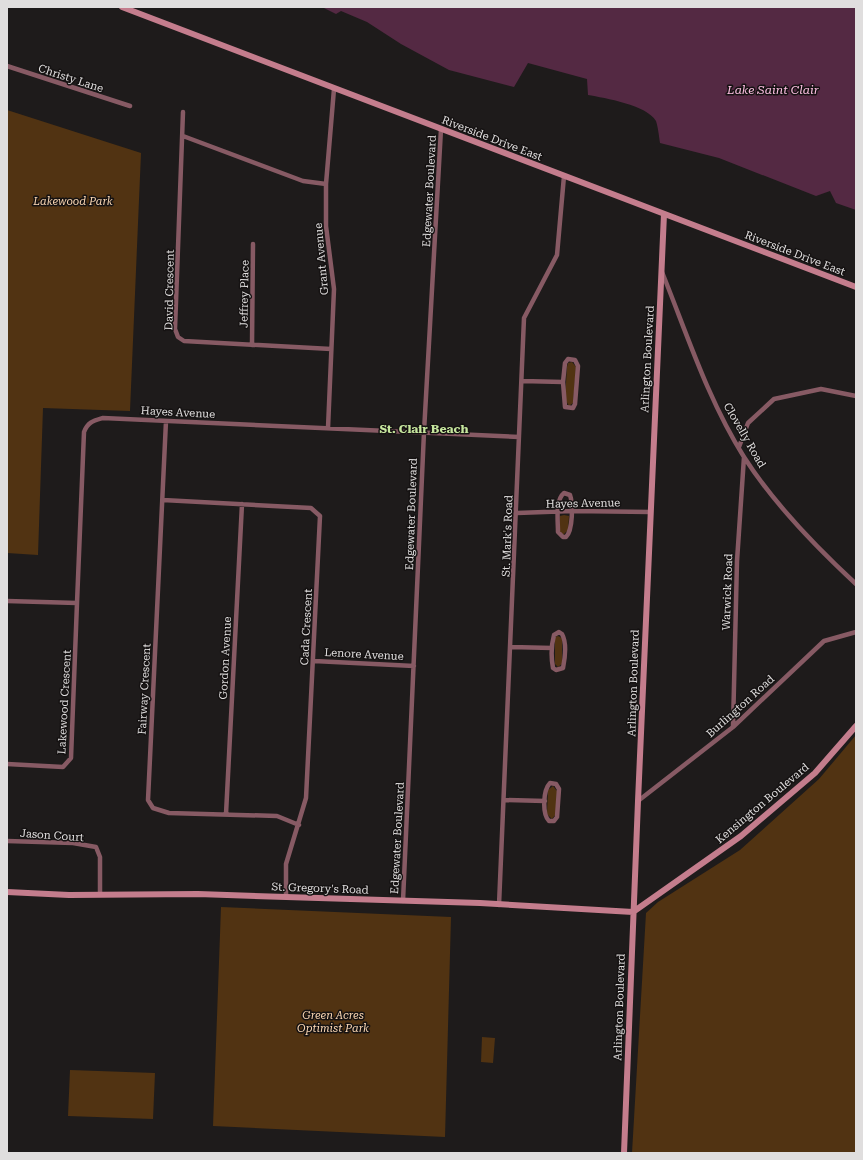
<svg xmlns="http://www.w3.org/2000/svg" width="863" height="1160" font-family="'Roboto Serif',serif">
	<style>
		.green { fill: #513312 }
		.water { fill: #542943 }
		.lines { fill: none; stroke-linecap: round; stroke-linejoin: round }
		.street { stroke: #875a64; stroke-width: 4.5 }
		.secondary { stroke: #c47d8d; stroke-width: 6 }
		.labels { text-anchor: middle; stroke-width: 3; stroke-linejoin: round; paint-order: stroke }
		.street-label { font-size: 11px; fill: #e0dede; stroke: #151212 }
		.park-label { font-size: 11px; font-style: italic; fill: #fbd7b3; stroke: #151212 }
		.water-label { font-size: 12px; font-style: italic; fill: #fec0e3; stroke: #151212 }
		.neighbourhood-label { font-size: 12px; font-weight: bold; fill: #c6e69e; stroke: #151212 }
	</style>
	<rect width="100%" height="100%" fill="#1e1b1b"/>
	<path class="green" d="M7,110L141,153L130,411L43,408L38,555L7,553Z
		M572,362L576,367L573,403L569,406L565,399L567,367L568,363Z
		M564,515L569,516L568,530L563,535L560,533V516Z
		M558,636L562,638V664L558,667L555,664V637Z
		M856,735V1153H632L646,913L658,902L740,850L819,779Z
		M553,786L557,791L556,814L552,819L547,814L548,790Z
		M221,907L451,917L445,1137L213,1126Z
		M482,1037L495,1038L493,1063L481,1062Z
		M70,1070L155,1073L153,1119L68,1116Z"/>
	<path class="water" d="M322,7H856V210L836,203L830,191L816,196L719,158L660,143C659,136 658,127 656,121C647,105 605,98 588,95L587,79L528,63L514,87L449,70L401,44L367,22L341,11L336,14Z"/>
	<g class="lines">
		<path class="street" d="M7,66L130,106
			M183,112L175,329L178,337L184,341L331,349
			M183,136L303,181L326,184
			M662,272C687,334 708,400 744,457C774,504 815,546 856,584
			M252,345L253,244
			M568,359L575,360L578,366L575,404L573,408L565,407L563,382L565,363Z
			M522,381L563,382
			M166,421L148,800L153,808L169,813L277,816L299,825
			M328,428L334,289L326,226V184L334,89
			M739,447L748,423L774,399L821,389L856,396
			M564,493L570,495C573,504 573,530 566,537H563L558,532C558,521 555,500 564,493Z
			M163,500L311,508L320,516L306,798L286,864V897
			M517,513L572,511L650,512
			M7,601L77,603L84,432C88,422 93,421 103,418L519,437
			M559,632L562,634C567,643 565,658 563,668L556,670L553,668C551,657 551,646 554,635Z
			M511,647L552,648
			M314,661L414,666
			M733,727L737,561L744,457
			M7,764L63,767L71,758L77,603
			M550,783L556,784L559,789L557,817L554,821H549C542,814 543,790 550,783Z
			M504,800L545,801
			M638,801L733,727L824,641L856,632
			M226,814L242,504
			M7,841L73,843L96,847L100,857V894
			M403,901L424,432L441,129
			M499,905L524,318L557,255L564,176"/>
		<path class="secondary" d="M122,7L856,287
			M7,892L69,895L198,894L286,897L480,903L633,912
			M633,912L741,836L815,773L856,726
			M624,1153L638,801L664,214"/>
	</g>
	<g class="labels">
		<g class="street-label">
			<text transform="translate(71 78) rotate(18)" y="4">Christy Lane</text>
			<text transform="translate(492 138) rotate(21)" y="4">Riverside Drive East</text>
			<text transform="translate(429 191) rotate(-87)" y="4">Edgewater Boulevard</text>
			<text transform="translate(795 253) rotate(21)" y="4">Riverside Drive East</text>
			<text transform="translate(321 259) rotate(-95)" y="4">Grant Avenue</text>
			<text transform="translate(169 290) rotate(-89)" y="4">David Crescent</text>
			<text transform="translate(244 294) rotate(-89)" y="4">Jeffrey Place</text>
			<text transform="translate(647 359) rotate(-87)" y="4">Arlington Boulevard</text>
			<text transform="translate(178 412) rotate(3)" y="4">Hayes Avenue</text>
			<text transform="translate(745 435) rotate(60)" y="4">Clovelly Road</text>
			<text transform="translate(583 503) rotate(-1)" y="4">Hayes Avenue</text>
			<text transform="translate(411 514) rotate(-88)" y="4">Edgewater Boulevard</text>
			<text transform="translate(507 536) rotate(-88)" y="4">St. Mark's Road</text>
			<text transform="translate(727 592) rotate(-88)" y="4">Warwick Road</text>
			<text transform="translate(306 627) rotate(-87)" y="4">Cada Crescent</text>
			<text transform="translate(364 654) rotate(3)" y="4">Lenore Avenue</text>
			<text transform="translate(225 658) rotate(-87)" y="4">Gordon Avenue</text>
			<text transform="translate(633 683) rotate(-88)" y="4">Arlington Boulevard</text>
			<text transform="translate(144 689) rotate(-87)" y="4">Fairway Crescent</text>
			<text transform="translate(64 702) rotate(-87)" y="4">Lakewood Crescent</text>
			<text transform="translate(740 706) rotate(-42)" y="4">Burlington Road</text>
			<text transform="translate(762 803) rotate(-40)" y="4">Kensington Boulevard</text>
			<text transform="translate(52 835) rotate(4)" y="4">Jason Court</text>
			<text transform="translate(397 838) rotate(-87)" y="4">Edgewater Boulevard</text>
			<text transform="translate(320 888) rotate(2)" y="4">St. Gregory's Road</text>
			<text transform="translate(619 1007) rotate(-88)" y="4">Arlington Boulevard</text>
		</g>
		<g class="park-label">
			<text x="73" y="205">Lakewood Park</text>
			<text x="333" y="1019">Green Acres<tspan x="333" dy="13">Optimist Park</tspan></text>
		</g>
		<g class="water-label">
			<text x="773" y="94">Lake Saint Clair</text>
		</g>
		<g class="neighbourhood-label">
			<text x="424" y="433">St. Clair Beach</text>
		</g>
	</g>
	<rect width="863" height="1160" fill="none" stroke="#e0dede" stroke-width="16"/>
</svg>
